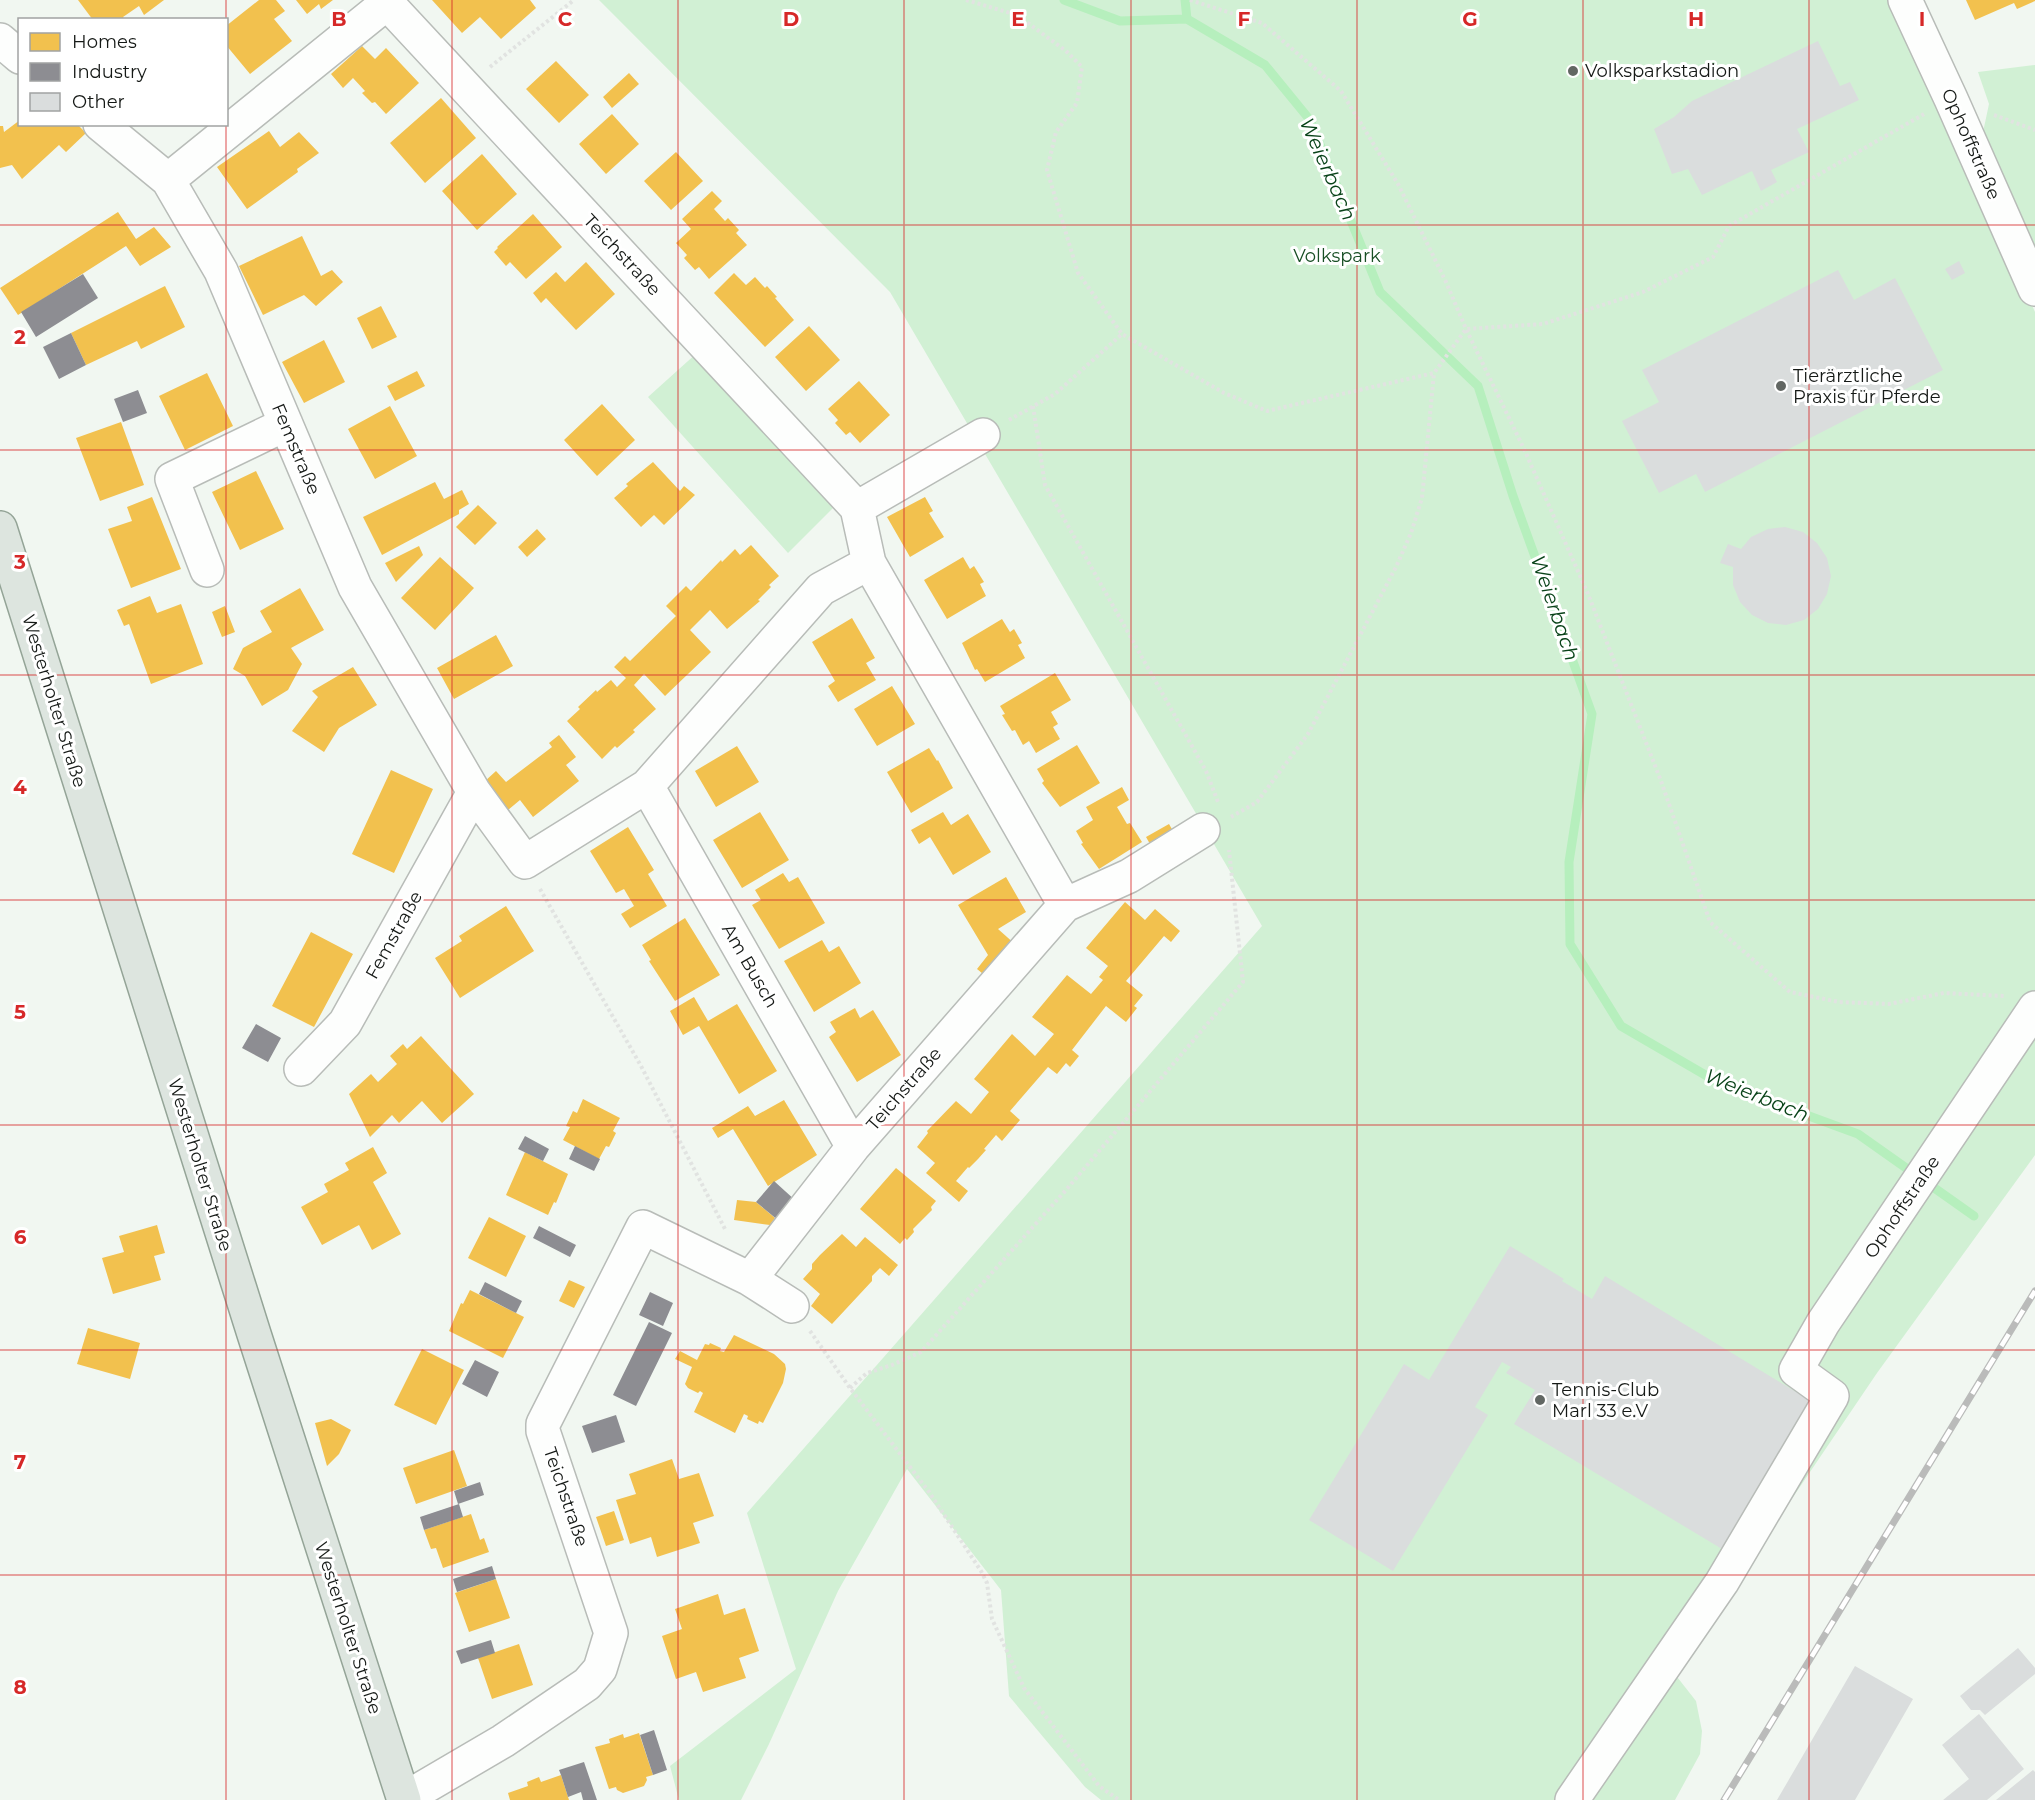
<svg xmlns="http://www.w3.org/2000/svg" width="2035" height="1800" font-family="Montserrat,sans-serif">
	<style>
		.green { fill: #d1f0d4 }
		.homes { fill: #f2c14e }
		.industry { fill: #8d8d92 }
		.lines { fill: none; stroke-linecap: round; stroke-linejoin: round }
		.stream { stroke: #b6efbd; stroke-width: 9 }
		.building { fill: #dadddd }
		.minor-casing { stroke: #b8bcb8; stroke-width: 36 }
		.major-casing { stroke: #94a497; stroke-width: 36 }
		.path { stroke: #e1e3e1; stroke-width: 4; stroke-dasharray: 3 3; stroke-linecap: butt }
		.minor { stroke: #fdfefd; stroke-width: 33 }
		.major { stroke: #dde5df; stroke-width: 33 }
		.rail-casing { stroke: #babbba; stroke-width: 7 }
		.rail { stroke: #fff; stroke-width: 4.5; stroke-dasharray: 14; stroke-linecap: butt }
		.grid { fill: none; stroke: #d62828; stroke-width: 1.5; stroke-opacity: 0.55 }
		.poi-dot { fill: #626763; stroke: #fff; stroke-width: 2 }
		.labels { text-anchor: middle; stroke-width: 6; stroke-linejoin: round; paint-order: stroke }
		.poi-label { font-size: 18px; fill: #151916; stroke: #fff; text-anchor: start }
		.street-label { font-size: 18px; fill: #151916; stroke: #fff }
		.park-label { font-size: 18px; fill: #184f24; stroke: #fff }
		.water-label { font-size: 20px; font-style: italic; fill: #094319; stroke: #fff }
		.grid-label { font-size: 20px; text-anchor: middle; font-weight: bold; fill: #d62828; stroke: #fff; stroke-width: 6; stroke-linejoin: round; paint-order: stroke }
	</style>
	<rect width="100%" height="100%" fill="#f1f7f1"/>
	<path class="green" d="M599,0H1890L2035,312V1155L1877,1373L1674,1673L1696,1701L1702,1731L1700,1754L1675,1800H1101L1085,1787L1009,1696L1001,1590L907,1469L838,1591L769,1744L741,1800H679L670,1766L796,1669L747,1513L1262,926L890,292Z
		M2035,65V250L1983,132L1989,104L1978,72Z
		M698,352L839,502L788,553L648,397Z"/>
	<path class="homes" d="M78,0H164L144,15L139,6L123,17L125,20H93Z
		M259,0H276L285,11L274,19L292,41L250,74L226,45V26Z
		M296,0H333L321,9L319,4L307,14Z
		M432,0H530L536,8L501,39L480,17L462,33Z
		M1966,0H2035V1L2017,9L2014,3L1975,20Z
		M362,46L375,59L386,48L419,83L386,114L375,102L372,103L362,93L365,91L353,78L343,88L331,74Z
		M556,61L589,95L559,123L526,89Z
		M629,73L639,84L612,108L603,97Z
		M441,98L476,138L425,183L390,143Z
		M612,114L639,144L606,174L579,144Z
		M20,120V124H77L86,133L66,152L59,145L22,179L12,165L0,168V126H3L4,132Z
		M269,131L280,147L299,132L319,153L297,169L298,172L247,209L217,167Z
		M676,152L703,181L671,210L644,181Z
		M482,154L517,194L477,230L442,191Z
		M712,191L722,201L714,209L725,221L728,218L739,230L736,233L747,245L709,279L699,267L695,270L684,258L687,255L676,243L691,229L682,219Z
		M118,212L136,239L154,227L171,247L140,266L126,246L18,315L0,288Z
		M533,214L562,247L526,279L510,262L506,266L494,252L498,248L497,247Z
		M302,236L321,276L332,270L343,282L316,306L304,295L263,315L239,266Z
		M586,262L615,294L576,330L546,298L541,303L533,293L556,272L565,282Z
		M734,273L746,285L755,277L765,288L767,286L777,297L775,298L794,320L765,347L714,293Z
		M165,286L185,327L141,349L137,341L86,365L71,333Z
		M381,306L397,337L372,349L357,318Z
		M809,326L840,360L806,391L775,357Z
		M324,340L345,382L304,403L282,362Z
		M417,371L425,386L395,401L387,386Z
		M207,373L233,426L185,450L159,396Z
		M859,381L890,415L860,443L850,432L846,435L835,423L838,420L828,409Z
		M602,404L635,440L597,476L564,440Z
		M390,406L417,456L375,479L348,429Z
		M121,422L144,485L100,501L76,438Z
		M653,462L680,491L684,486L695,495L664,525L654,515L641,527L614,498L628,486L626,484Z
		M256,471L284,529L240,550L212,492Z
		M435,482L444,499L462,490L469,504L459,510V514L382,555L363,517Z
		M152,497L181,569L131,588L108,529L132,521L127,507Z
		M925,497L933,511L929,513L944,537L910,557L887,517Z
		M478,505L497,523L475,545L456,527Z
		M537,529L546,539L527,557L518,547Z
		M751,545L779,576L769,585L771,587L758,600L760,601L727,629L710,610L690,630L711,652L665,696L644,674L634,685L656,709L633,730L635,732L617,748L615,746L602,759L567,721L580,709L578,707L596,690L597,692L611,680L617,687L626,678L614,667L625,656L630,661L676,616L666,606L686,586L691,591L721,560L722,562L735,549L740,555Z
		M419,546L423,555L396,582L385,563Z
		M440,557L474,588L435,630L401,598Z
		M963,557L970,569L974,566L984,582L980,584L986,596L947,619L924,580Z
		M300,588L324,630L291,648L302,664L288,690L262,706L245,676L233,669L243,648L272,632L260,611Z
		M150,596L157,613L181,604L203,664L151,684L129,624L124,626L117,610Z
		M225,606L235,632L222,637L212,612Z
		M852,618L875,658L866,663L876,680L838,702L828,686L835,681L812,642Z
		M1002,619L1010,632L1014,629L1022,643L1018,645L1025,658L985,682L977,669L975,670L962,643Z
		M496,635L513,666L454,699L437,668Z
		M353,667L377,705L339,728L324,752L292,731L318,697L312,691Z
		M1055,673L1071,700L1051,712L1058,724L1053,727L1060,739L1036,753L1029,741L1023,745L1015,730L1012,731L1002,715L1005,714L1000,706Z
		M892,686L915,724L877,746L854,709Z
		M559,735L576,757L566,765L579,781L533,817L520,800L508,810L484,782L496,771L506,782L552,747L549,743Z
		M1077,745L1100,783L1060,807L1042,783L1044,781L1037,769Z
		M737,746L759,782L716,807L695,771Z
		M929,748L937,761L938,760L953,788L911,813L887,772Z
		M391,770L433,789L394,873L352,854Z
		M1122,787L1129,800L1117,807L1127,824L1130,823L1142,842L1099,869L1081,844L1083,843L1076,831L1093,820L1086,807Z
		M760,812L789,860L742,888L713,840Z
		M943,812L951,825L968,814L991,852L953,875L930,837L919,844L911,830Z
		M1169,824L1177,838L1154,851L1146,837Z
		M628,827L654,870L648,874L667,906L630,928L621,914L634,906L624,889L616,893L590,851Z
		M783,873L789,882L798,877L825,923L779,949L752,905L761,900L755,890Z
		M1006,877L1026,912L998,929L1016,945L988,978L977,969L988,955L958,905Z
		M1125,902L1145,920L1155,909L1180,931L1171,942L1164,936L1126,981L1143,995L1134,1006L1137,1008L1126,1022L1106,1006L1072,1050L1079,1056L1070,1067L1066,1063L1057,1074L1048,1067L1010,1111L1020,1120L1002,1141L996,1135L984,1149L986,1150L978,1159L969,1168L968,1167L956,1181L968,1191L959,1202L926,1173L935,1163L917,1147L928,1133L927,1131L956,1101L971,1114L989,1092L974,1079L1012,1034L1035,1056L1054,1034L1032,1017L1067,975L1091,994L1103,980L1099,977L1108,966L1086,948Z
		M506,906L534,951L460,998L435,958L462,941L459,936Z
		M685,918L720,975L675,1001L649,961L651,960L642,945Z
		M311,932L353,954L314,1027L272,1006Z
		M822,940L829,952L839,946L861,983L814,1012L784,961Z
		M694,997L708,1021L737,1004L777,1071L739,1094L699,1026L683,1035L670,1011Z
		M855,1008L860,1018L873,1010L901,1055L857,1082L829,1037L836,1032L830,1022Z
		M421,1036L474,1094L442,1123L422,1101L399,1123L392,1115L370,1137L349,1094L371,1074L378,1082L397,1064L390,1056L403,1044L407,1049Z
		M583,1099L620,1118L613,1131L616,1133L609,1147L606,1146L599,1159L563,1140L570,1127L566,1126L573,1111L577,1113Z
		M784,1100L817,1155L768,1186L733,1129L718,1138L712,1128L748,1106L755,1116Z
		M373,1147L387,1173L373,1182L401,1234L372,1250L359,1225L322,1245L301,1207L328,1192L324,1184L349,1170L345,1163Z
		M525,1152L568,1174L556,1203L554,1202L548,1215L506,1195Z
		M896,1168L936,1201L931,1207L932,1210L913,1229L914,1232L907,1240L905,1238L900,1244L860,1209Z
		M737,1200L756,1202L775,1218L770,1225L734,1220Z
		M489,1217L526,1236L506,1277L468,1258Z
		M157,1225L165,1253L154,1256L161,1280L113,1294L102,1258L124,1252L119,1236Z
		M842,1234L856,1247L865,1237L898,1265L889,1276L880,1268L872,1276V1281L832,1324L811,1306L820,1294L803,1279L812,1269V1264L820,1255Z
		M569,1280L585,1287L574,1308L559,1301Z
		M470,1290L524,1317L503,1358L449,1331L461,1303L463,1304Z
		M88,1328L140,1343L130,1379L77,1364Z
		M734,1335L774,1354L785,1364L786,1369L783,1383L763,1423L759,1421L758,1424L747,1419L748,1416L744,1414L735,1433L694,1412L703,1393L700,1391L698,1393L688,1388L685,1384L692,1367L675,1359L680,1351L697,1360L705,1344L709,1345L710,1343L721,1348L720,1351L724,1352Z
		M422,1349L464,1370L436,1425L394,1405Z
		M331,1419L351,1430L339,1454L327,1466L315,1423Z
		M454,1450L467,1486L416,1504L403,1468Z
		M672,1459L679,1479L699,1473L714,1516L693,1523L700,1543L657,1557L651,1537L630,1544L616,1500L636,1494L629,1474Z
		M614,1511L624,1540L606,1546L596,1517Z
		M471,1514L480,1540L484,1538L489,1552L443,1568L436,1548L431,1549L424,1530Z
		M496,1579L510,1618L469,1632L455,1593Z
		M718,1594L724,1615L745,1608L759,1651L739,1658L746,1678L703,1692L696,1672L676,1679L662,1636L682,1629L675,1609Z
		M519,1644L533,1685L492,1699L478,1658Z
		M639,1733L653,1775L646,1777L647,1780L644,1786L623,1793L617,1790L616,1787L609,1789L595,1747L610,1743L609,1739L623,1734L624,1738Z
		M561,1775L569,1800H510L508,1793L528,1786L527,1782L539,1777L541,1782Z"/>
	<path class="industry" d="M83,274L98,298L36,337L21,312Z
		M71,333L86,365L59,379L43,347Z
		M138,390L147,413L123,422L114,399Z
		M256,1024L281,1038L268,1062L242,1048Z
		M525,1136L549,1149L543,1161L518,1149Z
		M575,1146L600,1159L594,1171L569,1159Z
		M774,1181L796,1201L779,1221L756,1202Z
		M539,1226L576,1245L570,1257L533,1238Z
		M485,1282L522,1301L516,1313L479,1294Z
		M650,1292L673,1303L663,1326L639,1315Z
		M649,1322L672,1333L636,1406L613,1395Z
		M475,1360L499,1372L487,1397L462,1384Z
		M616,1415L625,1442L592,1453L582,1426Z
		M480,1482L484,1495L458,1504L454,1491Z
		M459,1504L463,1517L424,1530L420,1517Z
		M492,1566L496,1579L457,1592L453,1579Z
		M491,1640L495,1653L461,1664L456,1651Z
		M654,1730L667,1770L653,1775L640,1735Z
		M584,1762L597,1800H583L581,1792L568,1797L561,1775L559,1770Z"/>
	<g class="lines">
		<path class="stream" d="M1064,0L1120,21L1187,19L1265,65L1310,120L1380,292L1478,386L1513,496L1592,714L1569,862L1570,944L1621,1026L1719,1083L1858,1134L1974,1216
			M1185,0L1187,19"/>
	</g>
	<path class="building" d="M1818,41L1840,86L1850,82L1859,100L1797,129L1809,152L1771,170L1777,182L1761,191L1752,171L1702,195L1688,169L1672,174L1654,129L1674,117L1692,101Z
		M1959,261L1965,273L1952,280L1945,269Z
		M1838,270L1854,300L1895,278L1943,370L1705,492L1696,474L1659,493L1622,421L1659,402L1642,370Z
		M1785,527L1803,532L1817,543L1827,558L1831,576L1827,594L1818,609L1804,620L1786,625L1768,623L1752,615L1740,602L1733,585V567L1720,563L1728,544L1741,549L1751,537L1768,529Z
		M1510,1246L1564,1279L1562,1281L1592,1299L1605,1276L1816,1404L1727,1552L1514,1424L1535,1390L1506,1373L1511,1367L1502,1362L1475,1407L1488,1415L1393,1571L1309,1520L1404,1364L1429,1380Z
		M2018,1648L2035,1668V1674L1985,1715L1980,1710H1971L1960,1696Z
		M1855,1666L1913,1699L1855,1800H1777Z
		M1979,1714L2024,1769L1987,1800H1943L1969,1779L1942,1745Z
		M2033,1770L2035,1772V1800H1996Z"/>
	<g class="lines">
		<g class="minor-casing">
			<path id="minor" d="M1905,0L1951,99L2035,289
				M387,3L857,508L869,563L1065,905L853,1147L750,1279
				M0,40L20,57
				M100,124L168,180L221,271L355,587L474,792L525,862L647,786
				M168,180L387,3L386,0
				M857,508L983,435
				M207,570L172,479L286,424
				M1065,905L1129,876L1203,830
				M301,1069L345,1023L474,792
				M853,1147L647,786L821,589L869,563
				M404,1799L503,1741L587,1684L600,1669L611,1633L543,1431V1424L643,1227L750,1279L792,1306
				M1572,1800L1722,1582L1832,1396L1796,1370L1823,1323L2035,1008"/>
		</g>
		<g class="major-casing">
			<path id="major" d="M0,528L254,1334L404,1800"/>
		</g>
		<path class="path" d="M966,0L1017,15L1066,51L1082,67L1077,103L1056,132L1047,170L1078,273L1122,334L1224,393L1267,411L1434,373L1466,329L1543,324L1643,292L1713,257L1729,226L1924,114
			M1190,0L1262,23L1341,91L1398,184L1446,282L1466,329L1524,449L1588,594L1661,781L1710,922L1790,992L1839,1002L1889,1004L1944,993L2004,996
			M490,67L574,0
			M1994,115L2035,130
			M1033,406L1045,485L1206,771L1218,802
			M1009,420L1055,394L1122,334
			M1231,817L1257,802L1308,734L1396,567L1411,533L1422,498L1434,373
			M540,889L641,1066L726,1231
			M810,1331L850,1388L929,1492L981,1571L987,1583L992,1619L1024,1688L1099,1786L1119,1800
			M850,1388L867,1373L892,1365L921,1352L1066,1190L1243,982L1229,850"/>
		<use href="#minor" class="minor"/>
		<use href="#major" class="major"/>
		<g class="rail-casing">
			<path id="rail" d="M1724,1800L2035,1291"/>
		</g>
		<use href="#rail" class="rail"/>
	</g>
	<path class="grid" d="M226,0V20M452,0V1800M678,0V1800M904,0V1800M1131,0V1800M1357,0V1800M1583,0V1800M1809,0V1800M226,124V1800M0,225H2035M0,450H2035M0,675H2035M0,900H2035M0,1125H2035M0,1350H2035M0,1575H2035"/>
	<g class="poi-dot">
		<circle cx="1573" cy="71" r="6"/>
		<circle cx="1781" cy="386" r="6"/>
		<circle cx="1540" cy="1400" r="6"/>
	</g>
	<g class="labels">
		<g class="poi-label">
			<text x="1585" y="77">Volksparkstadion</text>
			<text x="1793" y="382">Tierärztliche<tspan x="1793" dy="21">Praxis für Pferde</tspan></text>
			<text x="1552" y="1396">Tennis-Club<tspan x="1552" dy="21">Marl 33 e.V</tspan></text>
		</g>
		<g class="street-label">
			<text transform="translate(1971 144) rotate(66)" y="6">Ophoffstraße</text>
			<text transform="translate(622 255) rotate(47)" y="6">Teichstraße</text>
			<text transform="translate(296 449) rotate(67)" y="6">Femstraße</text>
			<text transform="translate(54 701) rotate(73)" y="6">Westerholter Straße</text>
			<text transform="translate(394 935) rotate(-61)" y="6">Femstraße</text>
			<text transform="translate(750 966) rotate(60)" y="6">Am Busch</text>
			<text transform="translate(904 1089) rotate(-49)" y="6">Teichstraße</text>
			<text transform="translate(200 1165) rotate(73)" y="6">Westerholter Straße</text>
			<text transform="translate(1902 1207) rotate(-56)" y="6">Ophoffstraße</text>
			<text transform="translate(566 1497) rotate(71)" y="6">Teichstraße</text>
			<text transform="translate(348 1628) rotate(72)" y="6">Westerholter Straße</text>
		</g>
		<g class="park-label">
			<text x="1337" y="262">Volkspark</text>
		</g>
		<g class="water-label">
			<text transform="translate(1328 169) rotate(66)" y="7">Weierbach</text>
			<text transform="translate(1555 608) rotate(71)" y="7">Weierbach</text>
			<text transform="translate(1757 1095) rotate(22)" y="7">Weierbach</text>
		</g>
	</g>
	<g class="grid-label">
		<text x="339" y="26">B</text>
		<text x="565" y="26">C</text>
		<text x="791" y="26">D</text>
		<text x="1018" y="26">E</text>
		<text x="1244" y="26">F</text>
		<text x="1470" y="26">G</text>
		<text x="1696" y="26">H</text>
		<text x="1922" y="26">I</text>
		<text x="20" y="344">2</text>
		<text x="20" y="569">3</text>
		<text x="20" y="794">4</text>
		<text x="20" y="1019">5</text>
		<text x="20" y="1244">6</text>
		<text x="20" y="1469">7</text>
		<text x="20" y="1694">8</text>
	</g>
	<rect x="18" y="18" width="210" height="108" fill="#ffffff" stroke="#a1a3a2" stroke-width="1.5"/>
	<rect x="30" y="33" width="30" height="18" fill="#f2c14e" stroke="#a1a3a2" stroke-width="1.5"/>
	<text x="72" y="48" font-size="18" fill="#151916">Homes</text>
	<rect x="30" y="63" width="30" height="18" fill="#8d8d92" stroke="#a1a3a2" stroke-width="1.5"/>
	<text x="72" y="78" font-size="18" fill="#151916">Industry</text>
	<rect x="30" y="93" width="30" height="18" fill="#dadddd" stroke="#a1a3a2" stroke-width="1.5"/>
	<text x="72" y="108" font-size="18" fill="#151916">Other</text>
</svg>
